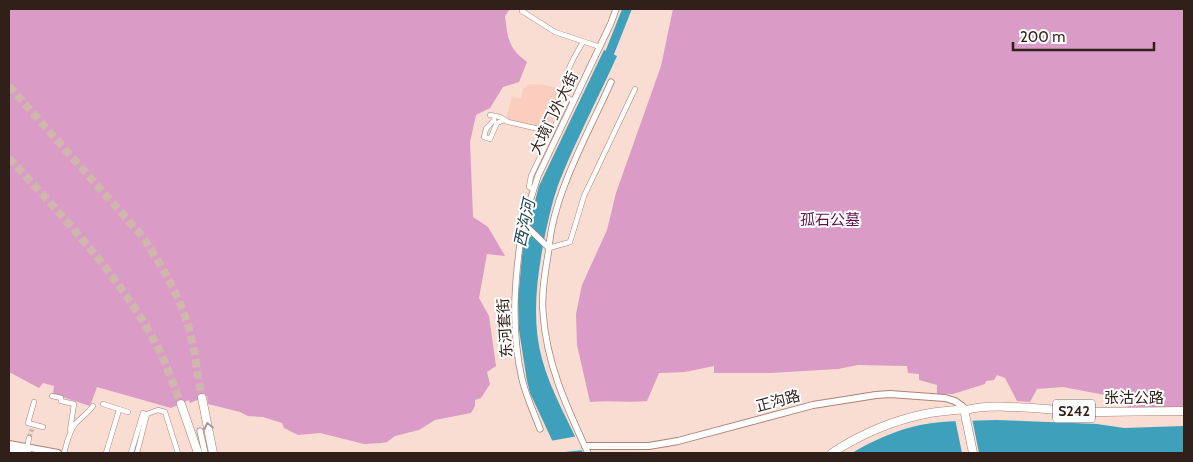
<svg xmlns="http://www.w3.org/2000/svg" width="1193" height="462" font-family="Cabin,'Noto Sans SC',sans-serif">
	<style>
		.built { fill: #facdbe }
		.green { fill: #da9bc6 }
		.water { fill: #3ea0ba }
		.pier { fill: #f9dcd2 }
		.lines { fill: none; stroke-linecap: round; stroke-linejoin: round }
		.river { stroke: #3ea0ba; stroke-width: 9 }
		.minor-tunnel { stroke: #d1b6ad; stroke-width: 4.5; stroke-dasharray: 4.5 2; stroke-linecap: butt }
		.trunk-tunnel { stroke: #d1b6ad; stroke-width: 8; stroke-dasharray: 8 4; stroke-linecap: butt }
		.minor-casing { stroke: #ae8274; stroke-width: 5.5 }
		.tertiary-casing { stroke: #ae8274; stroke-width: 7 }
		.secondary-casing { stroke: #ae8274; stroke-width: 8 }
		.primary-casing { stroke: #ae8274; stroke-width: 9 }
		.trunk-casing { stroke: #ae8274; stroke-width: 9 }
		.minor { stroke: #fff; stroke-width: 4.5 }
		.tertiary { stroke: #fff; stroke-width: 5.5 }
		.secondary { stroke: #fff; stroke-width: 6 }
		.primary { stroke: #fff; stroke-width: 8 }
		.trunk { stroke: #fff; stroke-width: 8 }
		.oneway { stroke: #a29a98 }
		.labels { text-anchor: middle; stroke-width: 4; stroke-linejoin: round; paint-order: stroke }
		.shield { fill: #fff; stroke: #6f625f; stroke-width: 1 }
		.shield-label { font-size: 14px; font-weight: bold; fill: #311f1a }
		.street-label { font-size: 15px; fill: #311f1a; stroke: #fff }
		.park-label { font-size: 15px; fill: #5f134e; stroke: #fff }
		.water-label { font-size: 16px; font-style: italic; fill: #1a4551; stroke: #fff }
	</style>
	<rect width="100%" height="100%" fill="#f9dcd2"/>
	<path class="built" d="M527,84L544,85L561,89L559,113L552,128L545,130L506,119L512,96L521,99L523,88L527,87Z"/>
	<path class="green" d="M9,9H510L505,16C508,39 508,48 527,62L519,82L503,87L490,108L476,115L470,142L473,217L488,227L505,256L487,254L479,298L489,316L496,366L487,372L490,384L481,398L475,400V406L471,413L435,420L419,430L395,436L387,442L381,443L364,444L320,433L298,435L284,428L282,423L263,417L248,416L240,412L208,404L207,396L190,403L189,400L171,408L97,387L90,406L53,394L54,386L43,383L39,388L9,372Z
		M673,9H1184V408L1128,409L1126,399L1063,387L1037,389L1030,402L1017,401L1005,378L997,375L994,380L986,381L985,384L953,394H937V385L919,380V374L908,373L907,366L858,365L838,369L770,373H714V366L685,372L659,373L647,401C627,403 609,400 590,402L577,345L576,314L582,285L607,230L616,193L661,66Z"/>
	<path class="water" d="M604,50L617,56C598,98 577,138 560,180C553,198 549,217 545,235C537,276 531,319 542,359C551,392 569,422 583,453H558L530,393L527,381L519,330L518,300L523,246L539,186Z
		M997,420L1097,424L1124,428L1184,426V453H852C872,441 896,430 920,425C945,420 972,421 997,420Z"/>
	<path class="pier" d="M972,418L979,453H962L955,419Z
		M578,436L584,450L555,453L550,441Z"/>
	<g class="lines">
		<path class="river" d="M606,62L627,9"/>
		<path class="minor-tunnel" d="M29,438L32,429"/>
		<path class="trunk-tunnel" d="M9,86L142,236C161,264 178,293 188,325C195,349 197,374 202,398
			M9,158C62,216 118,273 156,344C166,362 173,384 181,404"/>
		<g class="minor-casing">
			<path id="minor" d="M522,11L555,32L600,47
				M568,98L565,96C561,78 574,57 583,42
				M490,115L500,117L508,122L552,132
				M494,120L486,129L484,137L490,139L497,123L504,120
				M533,189L529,187L531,176L568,98L574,101
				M549,248L570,242L584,196L635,89
				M52,396L61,398V401L74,404L70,430
				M34,402L28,423L43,427
				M103,404L128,412
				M27,449L29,438
				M64,453C67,443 69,431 76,423C82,417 88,413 93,406
				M106,453L119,410
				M131,453L143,413
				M137,453L147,414L158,410L165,412L178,453"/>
		</g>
		<g class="tertiary-casing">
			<path id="tertiary" d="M523,223C515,275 510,326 522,379C526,396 534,413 540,429
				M549,248C553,194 589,132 611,82
				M200,431L205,453
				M588,453C567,408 546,363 543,312C541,291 546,269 549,248L523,223L538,176L611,23L616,9"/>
		</g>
		<g class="secondary-casing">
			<path id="secondary" d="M9,444L58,453
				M585,446H649L678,441L813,405L876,395L890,394L945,398L955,401L962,406L964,409
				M9,450L28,453"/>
		</g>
		<g class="primary-casing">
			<path id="primary" d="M964,411C989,401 1054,411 1084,412C1117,412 1151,411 1184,411
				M832,453C861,434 891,421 925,414C938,411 951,411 964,409L973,453"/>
		</g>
		<g class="trunk-casing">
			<path id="trunk" d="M202,398L213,453
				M181,404L198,453"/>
		</g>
		<use href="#minor" class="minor"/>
		<use href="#tertiary" class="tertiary"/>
		<use href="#secondary" class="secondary"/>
		<use href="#primary" class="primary"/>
		<use href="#trunk" class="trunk"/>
	</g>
	<defs><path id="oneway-chevron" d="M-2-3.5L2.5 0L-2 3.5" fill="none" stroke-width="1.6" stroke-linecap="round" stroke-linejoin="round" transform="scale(1.25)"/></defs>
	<use class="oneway" href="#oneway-chevron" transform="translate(208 426) rotate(-102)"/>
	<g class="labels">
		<rect class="shield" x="1053" y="399.5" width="42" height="23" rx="4"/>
		<g class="shield-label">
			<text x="1074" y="416">S242</text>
		</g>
		<g class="street-label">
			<text transform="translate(554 113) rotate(-64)" y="5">大境门外大街</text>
			<text transform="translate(505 328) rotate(-94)" y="5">东河套街</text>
			<text x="1134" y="403">张沽公路</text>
			<text transform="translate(778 401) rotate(-15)" y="5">正沟路</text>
		</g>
		<g class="park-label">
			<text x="830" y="225">孤石公墓</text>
		</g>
		<g class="water-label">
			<text transform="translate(524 223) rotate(-78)" y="6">西沟河</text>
		</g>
	</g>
	<rect width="1193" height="462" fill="none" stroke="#311f1a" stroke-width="20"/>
	<path d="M1013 42v8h141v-8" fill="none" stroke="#311f1a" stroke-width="2.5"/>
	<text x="1020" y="42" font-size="15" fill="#311f1a" stroke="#ffffff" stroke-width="4" paint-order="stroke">200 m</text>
</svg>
